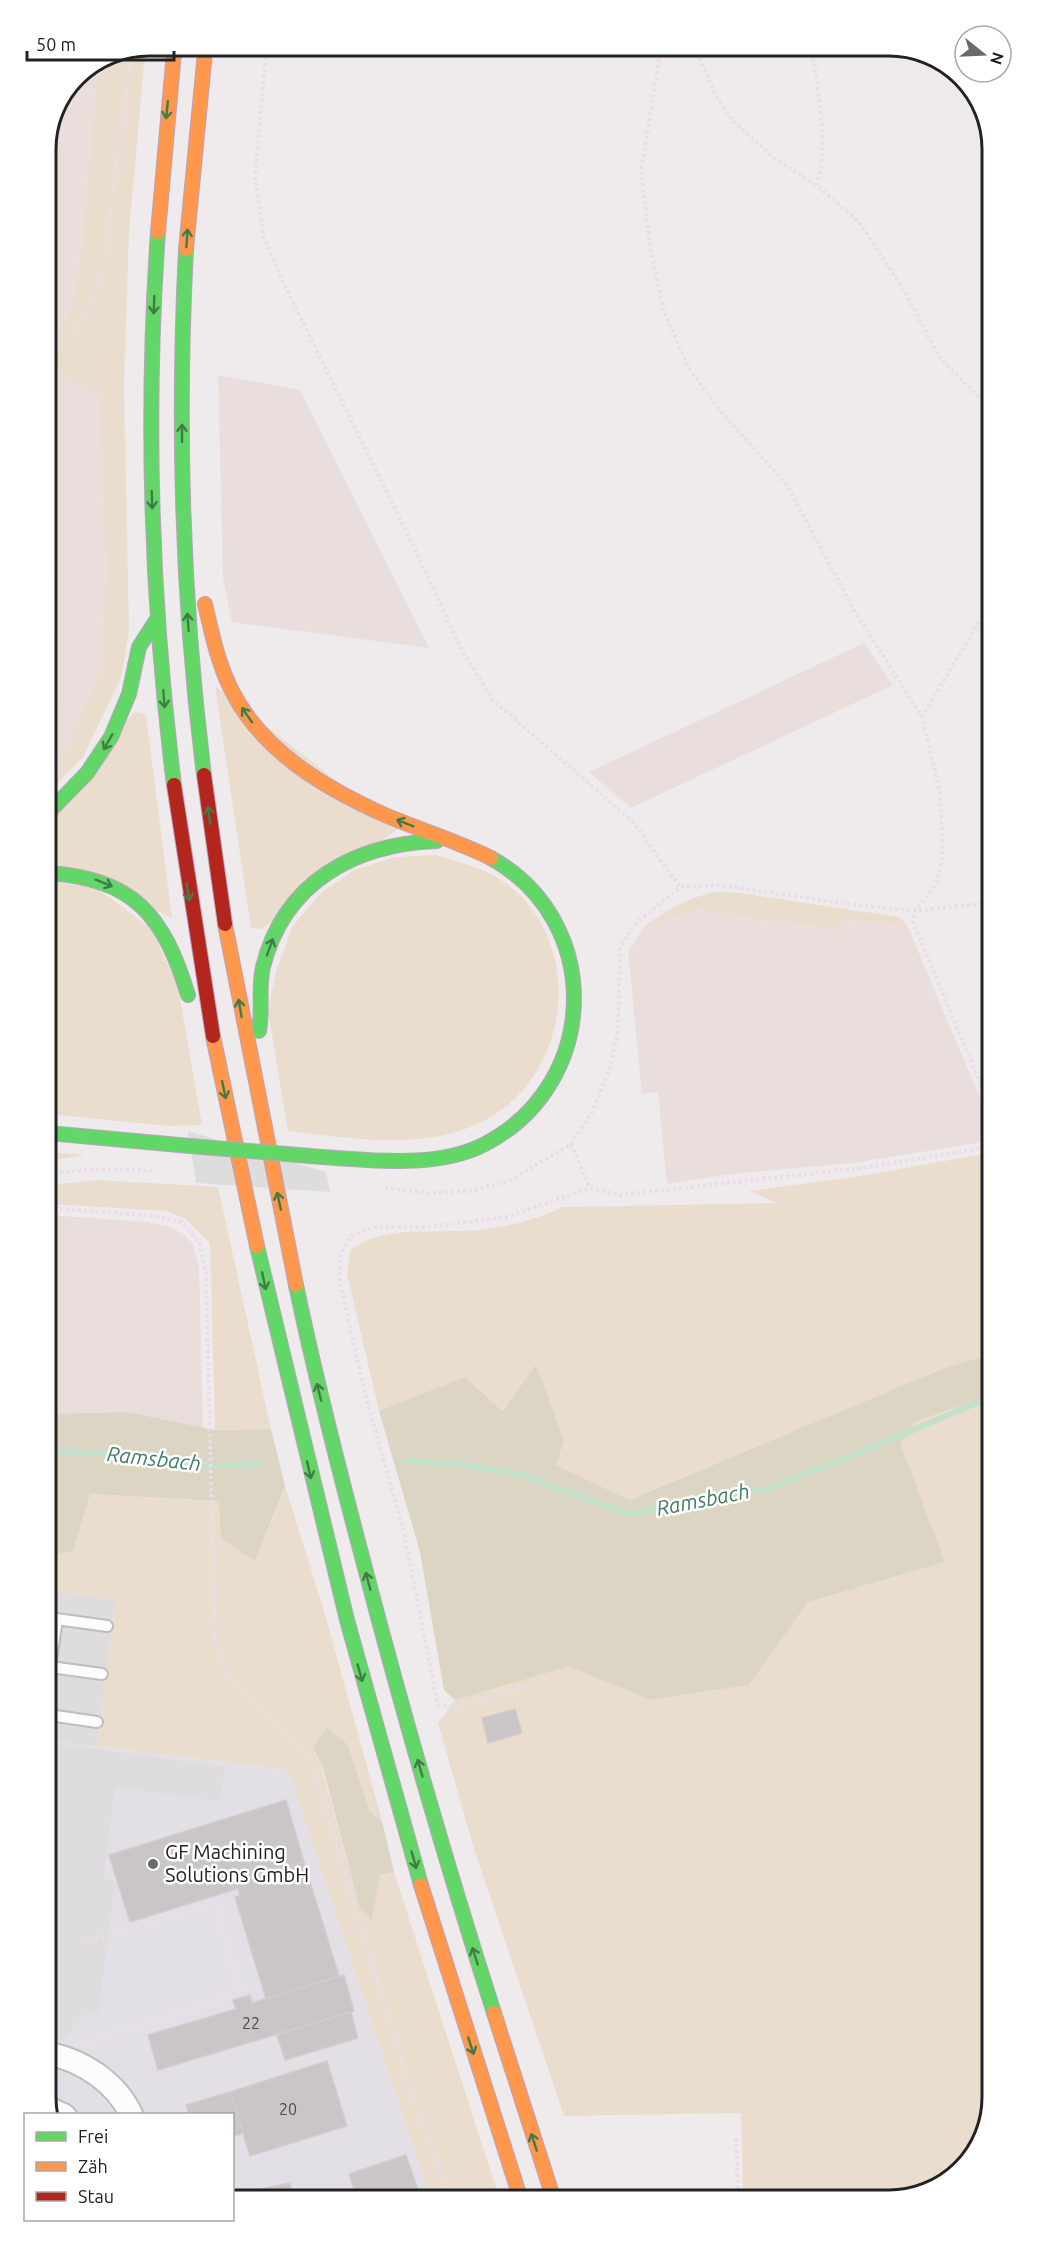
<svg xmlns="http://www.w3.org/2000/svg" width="1037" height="2245" font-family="Ubuntu,sans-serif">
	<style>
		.industrial { fill: #e2dfe6 }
		.farmland { fill: #eadedc }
		.grass { fill: #eaddcd }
		.forest { fill: #dcd5c3 }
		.parking { fill: #dedcdc }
		.pier { fill: #dedddd }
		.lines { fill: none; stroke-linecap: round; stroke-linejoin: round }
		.stream { stroke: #c2e0ca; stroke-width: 6 }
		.building { fill: #cac6c8; stroke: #d2cccf; stroke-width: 1.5 }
		.lane-casing { stroke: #bebcbd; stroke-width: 14 }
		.street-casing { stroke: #bebcbd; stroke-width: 26 }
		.fast-casing { stroke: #baa3c1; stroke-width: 16 }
		.slow-casing { stroke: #baa3c1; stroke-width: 16 }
		.jam-casing { stroke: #baa3c1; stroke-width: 16 }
		.path { stroke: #ebdde8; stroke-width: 4; stroke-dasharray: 3 3; stroke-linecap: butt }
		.lane { stroke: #fdfcfc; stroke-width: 10 }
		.street { stroke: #fdfcfc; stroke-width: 22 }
		.fast { stroke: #63d668; stroke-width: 14 }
		.slow { stroke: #ff974d; stroke-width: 14 }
		.jam { stroke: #b3261e; stroke-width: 14 }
		.fast-bridge-casing { stroke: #baa3c1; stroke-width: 16; stroke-linecap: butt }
		.fast-bridge { stroke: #63d668; stroke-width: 14 }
		.oneway { stroke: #427c45 }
		.poi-dot { fill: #6a6869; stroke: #fff; stroke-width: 2 }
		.labels { text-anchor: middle; stroke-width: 5; stroke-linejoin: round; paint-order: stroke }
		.number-label { font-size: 16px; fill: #4c4b4c }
		.poi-label { font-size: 20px; fill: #222; stroke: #fff; text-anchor: start }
		.water-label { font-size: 21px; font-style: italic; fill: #407d62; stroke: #fff }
		.rim { fill: none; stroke: #222; stroke-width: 3 }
	</style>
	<rect width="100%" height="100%" fill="#efebec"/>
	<path class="industrial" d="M49,1591L97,1746L288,1770L430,2198L233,2199L232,2114H51Z"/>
	<path class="farmland" d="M99,60L80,260L72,304L60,329L46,341L45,142L75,75Z
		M46,368L99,393L106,566L102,666L67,747L47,769Z
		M218,375L300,390L429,648L232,622L223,577Z
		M864,643L893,685L631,808L589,772Z
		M696,910L843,931L839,919L907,925L989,1119V1141L853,1163L731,1174L667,1184L658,1092L642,1094L628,951L645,926Z
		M48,1215L147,1222L170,1227L182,1233L192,1243L199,1265L203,1428L127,1412L49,1414Z"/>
	<path class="grass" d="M145,52L129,232L124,384L129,630L121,678L83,757L47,794V769L67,747L102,666L106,566L99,394L46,368V355L54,353L49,340L60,329L72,304L80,260L99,60L109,53Z
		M215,686L398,829L262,929L251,928Z
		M140,712L146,715L172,918L47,860V824L133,713Z
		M435,855C460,862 486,868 507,884C583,942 572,1065 494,1115C433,1153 355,1139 288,1131L268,1010L276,972L292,927L320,894L354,870L395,857Z
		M47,881L96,888L151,928L178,987L202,1125L168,1126L48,1114Z
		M715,892L740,893L899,917L907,925L840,919L844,931L696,910L645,926C668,909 687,898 715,892Z
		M48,1152H52L86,1155L48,1161Z
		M989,1153L990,1355L947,1367L628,1500L556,1465L536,1366L501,1411L465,1377L379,1411L347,1274L350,1250C386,1224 436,1234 477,1230C507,1227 536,1220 563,1207L778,1203L749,1191L854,1177Z
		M98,1180L218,1187L271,1429L215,1430L210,1243L187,1220L168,1211L48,1204V1185Z
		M990,1398L992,2097L971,2159L922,2194L743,2196L741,2113L564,2116L474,1849L438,1723L455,1700L569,1665L650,1700L749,1685L808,1602L945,1562L899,1443L914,1422L981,1399Z
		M285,1486L325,1614L382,1821L370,1812L348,1745L313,1747L322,1768L360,1909L372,1919L380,1875L394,1872L499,2197L430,2198L288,1770L97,1746L116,1599L49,1591V1555L73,1551L89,1494L219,1501L271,1523Z"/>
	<path class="forest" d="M990,1355V1398L981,1399L914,1422L900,1443L945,1562L808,1602L749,1685L650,1700L569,1666L455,1700L444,1690L420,1552L379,1411L465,1377L502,1411L536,1365L564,1440L556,1465L629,1500L947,1367Z
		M127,1412L215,1430L271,1429L285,1486L255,1561L221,1538L219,1501L90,1494L73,1551L49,1555V1414Z
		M327,1728L348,1745L370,1812L382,1821L394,1872L380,1875L372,1920L360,1909L323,1768L313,1747Z"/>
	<path class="parking" d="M49,1591L116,1599L97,1746L50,1740Z
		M58,1744L225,1767L220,1801L115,1787L103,1880L115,1882L98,2015L84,2014L62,2041L50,2040V1785L52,1784Z"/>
	<path class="pier" d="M188,1131L326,1172L330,1192L196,1183Z"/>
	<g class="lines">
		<path class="stream" d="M49,1451L148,1455L184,1466L259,1464
			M407,1461L462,1464L522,1475L628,1514L770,1488L867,1450L990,1397"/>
	</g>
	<path class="building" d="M515,1709L522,1733L488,1743L482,1718Z
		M286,1800L304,1862L231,1884L233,1890L130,1922L109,1855Z
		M304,1862L339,1976L266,1999L235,1897L240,1896L238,1888L233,1890L231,1884Z
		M344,1975L354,2011L158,2070L148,2035L236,2009L233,2000L250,1995L252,2003Z
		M351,2012L358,2038L285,2060L277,2035Z
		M327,2061L347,2126L250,2156L230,2092Z
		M230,2092L243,2133L232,2137V2114H189L186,2105Z
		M406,2155L421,2198H357L349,2174Z
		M290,2183L293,2199H236L235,2194Z"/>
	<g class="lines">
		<g class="lane-casing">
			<path id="lane" d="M49,1618L107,1626
				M50,1667L102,1674
				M49,1673L57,1619
				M49,1715L97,1722
				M51,2103L67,2110L71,2114"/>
		</g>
		<g class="street-casing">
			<path id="street" d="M50,2054C84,2061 116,2083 131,2114"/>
		</g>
		<g class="fast-casing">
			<path id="fast" d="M158,232C145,417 151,601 174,785
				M186,249C177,424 182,600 204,775
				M47,814L87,773L111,737L129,694L139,647L157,619
				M47,873C134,878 164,916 188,995
				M259,1031C263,1010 258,988 263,967C284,882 355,844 437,841
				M48,1133L190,1146
				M322,1157C373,1160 437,1169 485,1144C600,1084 605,922 491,858
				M257,1246L347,1620L421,1885
				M296,1285C316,1381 340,1474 365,1568C404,1717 447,1866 494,2013"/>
		</g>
		<g class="slow-casing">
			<path id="slow" d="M158,232L174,52
				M186,249L205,52
				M205,604C212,634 218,664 232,691C263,752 325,788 385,815C420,830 457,841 491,858
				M225,924L296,1285
				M213,1036L257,1246
				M421,1885L520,2197
				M494,2013L553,2197"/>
		</g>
		<g class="jam-casing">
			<path id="jam" d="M204,775L225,924
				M174,785L213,1036"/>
		</g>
		<path class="path" d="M811,46C817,81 830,154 816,185
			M661,47L641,172L651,252L664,312L690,370L721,412L787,485L854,610L922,717L940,792L943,857L936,885L915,911L913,922L989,1104
			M695,47L717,98L734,122L774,158L816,185L859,222L907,295L939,357L987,405
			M266,51L255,178L264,237L280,276L413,545L462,651L493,700L633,822L680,887
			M46,349C79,338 91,306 102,275L131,53
			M922,717L988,607
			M571,1144L590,1188L620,1195L868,1167L989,1147
			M48,1173L107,1169L154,1171
			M385,1188L429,1193L469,1191L509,1181L571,1144L592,1112L609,1071L618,1031L620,947L635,924L680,887L721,885L847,904L915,911L989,903
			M48,1208L156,1216L182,1222L199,1242L206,1273L215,1642L230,1681L308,1754L410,2088L448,2198
			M533,1684L459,1707L438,1705L404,1533L365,1394L339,1277L341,1253L352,1236L373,1227H427L506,1217L590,1188
			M83,2044L241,1993L215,1901L84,1942
			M736,2138L738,2196"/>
		<use href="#lane" class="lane"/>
		<use href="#street" class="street"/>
		<use href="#fast" class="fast"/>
		<use href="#slow" class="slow"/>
		<use href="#jam" class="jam"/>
		<g class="fast-bridge-casing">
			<path id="fast-bridge" d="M190,1146L322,1157"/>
		</g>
		<use href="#fast-bridge" class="fast-bridge"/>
	</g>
	<defs><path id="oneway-shaft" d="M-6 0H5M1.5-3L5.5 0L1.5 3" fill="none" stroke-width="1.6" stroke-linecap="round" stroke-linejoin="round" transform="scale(1.5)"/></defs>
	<g class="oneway">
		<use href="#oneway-shaft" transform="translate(167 110) rotate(96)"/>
		<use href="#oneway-shaft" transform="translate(187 238) rotate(-86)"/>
		<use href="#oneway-shaft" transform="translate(154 305) rotate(92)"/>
		<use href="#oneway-shaft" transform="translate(182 433) rotate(-90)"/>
		<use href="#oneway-shaft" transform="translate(152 500) rotate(88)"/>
		<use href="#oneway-shaft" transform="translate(188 622) rotate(-94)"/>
		<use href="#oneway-shaft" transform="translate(164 699) rotate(85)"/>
		<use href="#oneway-shaft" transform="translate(247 715) rotate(-125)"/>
		<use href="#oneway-shaft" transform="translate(108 742) rotate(120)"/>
		<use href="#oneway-shaft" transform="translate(209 815) rotate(-97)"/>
		<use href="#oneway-shaft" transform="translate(405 823) rotate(-158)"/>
		<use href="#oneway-shaft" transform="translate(104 883) rotate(22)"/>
		<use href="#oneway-shaft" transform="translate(188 892) rotate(81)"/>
		<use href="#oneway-shaft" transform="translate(270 947) rotate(-70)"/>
		<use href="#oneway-shaft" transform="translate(240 1008) rotate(-100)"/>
		<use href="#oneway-shaft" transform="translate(224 1090) rotate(78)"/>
		<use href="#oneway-shaft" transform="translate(279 1201) rotate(-102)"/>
		<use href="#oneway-shaft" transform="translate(264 1281) rotate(78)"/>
		<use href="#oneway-shaft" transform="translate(319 1392) rotate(-104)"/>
		<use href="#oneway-shaft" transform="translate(309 1470) rotate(77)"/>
		<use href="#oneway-shaft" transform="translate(368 1581) rotate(-105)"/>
		<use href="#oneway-shaft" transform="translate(360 1673) rotate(74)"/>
		<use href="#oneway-shaft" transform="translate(420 1768) rotate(-106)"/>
		<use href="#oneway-shaft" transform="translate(414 1860) rotate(74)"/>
		<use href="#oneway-shaft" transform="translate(475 1956) rotate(-108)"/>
		<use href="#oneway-shaft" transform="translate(471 2046) rotate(72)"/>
		<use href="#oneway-shaft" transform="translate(534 2142) rotate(-108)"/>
	</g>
	<circle class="poi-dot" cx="153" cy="1864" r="6"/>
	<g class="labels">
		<g class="number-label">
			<text x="251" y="2029">22</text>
			<text x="288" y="2115">20</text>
		</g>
		<g class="poi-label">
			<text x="165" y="1859">GF Machining<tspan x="165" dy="23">Solutions GmbH</tspan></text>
		</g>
		<g class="water-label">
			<text transform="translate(154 1459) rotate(6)" y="7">Ramsbach</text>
			<text transform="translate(703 1500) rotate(-11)" y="7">Ramsbach</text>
		</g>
	</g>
	<path d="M0 0H1037V2245H0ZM149 56H889A93 93 0 0 1 982 149V2097A93 93 0 0 1 889 2190H149A93 93 0 0 1 56 2097V149A93 93 0 0 1 149 56Z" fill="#fff" fill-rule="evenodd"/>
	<path class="rim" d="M149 56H889A93 93 0 0 1 982 149V2097A93 93 0 0 1 889 2190H149A93 93 0 0 1 56 2097V149A93 93 0 0 1 149 56Z"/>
	<rect x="24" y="2113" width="210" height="108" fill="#ffffff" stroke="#a7a7a7" stroke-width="1.5"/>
	<rect x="36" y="2132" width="30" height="9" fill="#63d668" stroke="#a7a7a7" stroke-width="1.5"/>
	<text x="78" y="2143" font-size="18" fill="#222222">Frei</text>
	<rect x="36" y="2162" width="30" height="9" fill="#ff974d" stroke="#a7a7a7" stroke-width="1.5"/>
	<text x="78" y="2173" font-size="18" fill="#222222">Zäh</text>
	<rect x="36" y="2192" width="30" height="9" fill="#b3261e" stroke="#a7a7a7" stroke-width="1.5"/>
	<text x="78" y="2203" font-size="18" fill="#222222">Stau</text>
	<g transform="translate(983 54) rotate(108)"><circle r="28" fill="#ffffff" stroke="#a7a7a7" stroke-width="1.5"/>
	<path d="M0-4.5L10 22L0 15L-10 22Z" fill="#6a6869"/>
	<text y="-9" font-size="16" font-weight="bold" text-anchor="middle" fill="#222222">N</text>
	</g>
	<path d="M27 51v9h147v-9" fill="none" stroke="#222222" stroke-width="3"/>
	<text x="36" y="51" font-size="18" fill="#222222" stroke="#ffffff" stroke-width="4.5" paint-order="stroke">50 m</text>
</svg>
